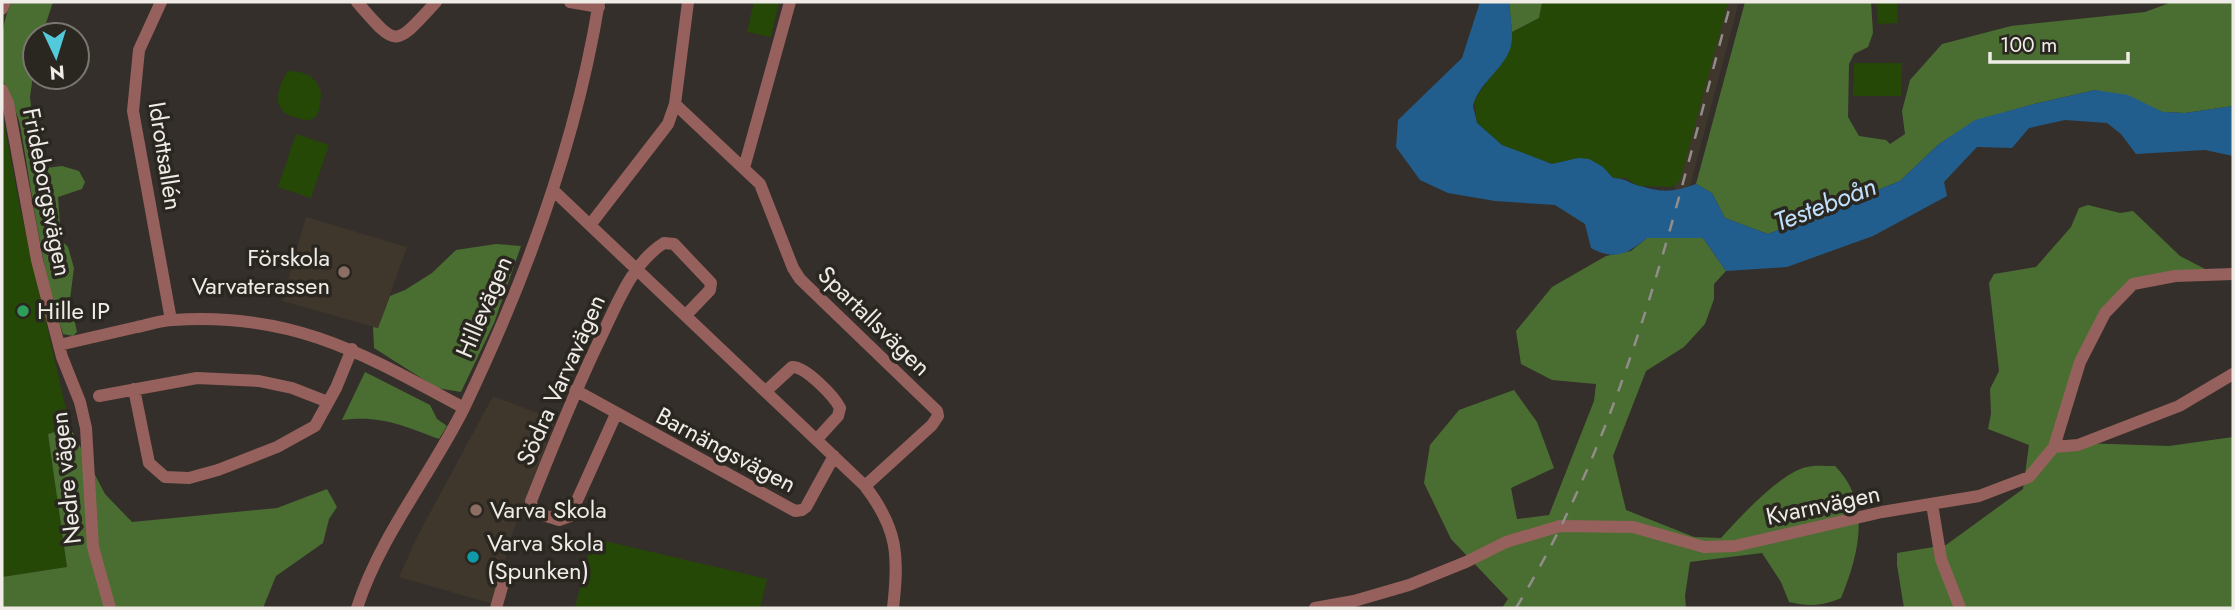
<svg xmlns="http://www.w3.org/2000/svg" width="2235" height="610" font-family="Jost,sans-serif">
	<style>
		.built { fill: #3f362c }
		.green { fill: #264807 }
		.forest { fill: #4a6e31 }
		.water { fill: #225e8d }
		.lines { fill: none; stroke-linecap: round; stroke-linejoin: round }
		.minor { stroke: #96615c; stroke-width: 12 }
		.rail { stroke: #918d89; stroke-width: 2.5; stroke-dasharray: 12 12; stroke-linecap: butt }
		.education-dot { fill: #8d6e63; stroke: #2a2620; stroke-width: 2.5 }
		.leisure-dot { fill: #2e9e5b; stroke: #2a2620; stroke-width: 2.5 }
		.culture-dot { fill: #0f9aa8; stroke: #2a2620; stroke-width: 2.5 }
		.labels { text-anchor: middle; stroke-width: 7; stroke-linejoin: round; paint-order: stroke }
		.street-label { font-size: 24px; fill: #efece8; stroke: #2a2620 }
		.poi-label { font-size: 24px; fill: #efece8; stroke: #2a2620; text-anchor: start }
		.water-label { font-size: 26px; font-style: italic; fill: #c0e0fc; stroke: #2a2620 }
	</style>
	<rect width="100%" height="100%" fill="#342f2a"/>
	<path class="built" d="M1724,2H1739L1674,246L1647,336L1608,440L1545,570L1524,608H1507L1533,564L1575,480L1608,403L1634,332L1660,243Z
		M306,217L407,247L378,328L282,301Z
		M493,396L556,420L511,537L493,604L399,577L417,537Z"/>
	<path class="green" d="M754,2H779L771,37L747,32Z
		M1542,2H1728L1680,181L1673,187L1638,186L1626,178H1613L1603,167L1578,158L1553,164L1521,153L1502,145L1477,123L1474,101L1510,48L1512,32L1539,18Z
		M1876,2H1897L1898,23L1878,24Z
		M1854,63H1902L1901,96H1853Z
		M288,71C303,72 312,73 319,87C322,94 321,96 320,103C319,108 319,115 314,118C309,121 302,120 297,118C270,112 276,90 288,71Z
		M2,112L20,208L70,427L48,434L67,567L2,577Z
		M296,134L329,145L311,198L278,187Z
		M592,538L767,579L760,608H575Z"/>
	<path class="forest" d="M12,2H53L42,35H35V61L30,97L38,169L62,166L79,171L85,182L82,189L58,197L61,240L68,247L74,268L70,299L77,332L73,336L63,334C41,268 33,199 21,130C18,110 5,92 2,75C0,53 1,21 12,2Z
		M1509,2H1542L1539,18L1512,32Z
		M1745,2H1871L1873,33L1868,47L1854,54L1849,64L1848,117L1859,136L1886,140L1890,144L1905,134L1902,111L1910,80L1942,44L2011,26L2145,12L2172,2H2233V106L2185,113L2163,112L2095,90L2034,104L1975,121L1939,144L1900,181L1768,234L1725,218L1712,193L1696,184Z
		M2088,205L2120,213L2133,211L2180,256L2207,270L2144,278L2121,288L2099,312L2053,442L2169,446L2233,437V608H1904L1897,565V553L1946,545L2023,489L2029,445L1988,429L1991,414L1990,389L1999,371L1989,283L1994,274L2036,267L2071,227L2079,208Z
		M1647,238H1703L1726,271L1714,284V299L1705,324L1684,347L1646,371L1613,456L1626,510L1694,537L1721,538C1739,518 1781,472 1807,467C1815,465 1826,466 1835,466C1872,503 1859,554 1841,598C1823,606 1809,607 1789,602L1781,582L1762,553L1690,562L1685,596L1686,608H1502L1508,599L1451,539L1424,483L1430,445L1459,410L1514,390L1537,422L1554,468L1511,488L1517,519L1549,515L1594,401L1596,384L1552,380L1521,364L1516,331L1552,287L1606,256L1631,251Z
		M496,244L521,246L494,323L461,392L437,388L374,348L373,327L378,328L390,296L405,290L432,273L456,250Z
		M365,372L430,405L437,419L447,426L439,439C403,426 382,415 342,420Z
		M70,427L105,494L132,522L277,508L327,489L337,507L329,519L323,543L276,576L263,608H2V577L67,567L48,434Z"/>
	<path class="water" d="M1480,2H1509C1510,16 1514,32 1511,46C1505,69 1478,83 1473,106L1477,123L1502,145L1552,164L1578,158L1589,159L1603,167L1613,178C1629,179 1627,183 1640,186C1663,193 1674,192 1696,184L1712,193L1725,218L1768,234L1900,181L1939,144L1975,120L2034,104L2095,90L2128,95L2163,112L2185,113L2233,106V156L2205,150L2136,154L2121,134L2107,123L2065,120L2029,128L2012,148L1977,147L1944,182L1947,196L1873,236L1787,267L1726,271L1703,238H1647C1627,254 1615,261 1591,248L1585,224L1555,205L1495,201L1448,193L1420,180L1396,147L1398,120L1462,58Z"/>
	<g class="lines">
		<path class="minor" d="M161,2L139,50L133,111L171,320
			M357,2C398,49 394,47 436,2
			M570,2L599,7
			M2,9L5,2
			M2,90L8,103L37,260L62,357L80,402L86,428L93,547L110,608
			M675,104L760,184L793,268L800,279L937,411L938,416L932,425L865,486
			M744,168L790,2
			M554,191L865,486C898,529 899,556 893,608
			M590,225L668,124L675,104L688,2
			M59,345C85,339 111,333 137,327C149,325 161,320 173,320C293,312 362,353 464,408
			M134,389L149,463L165,477L189,478L218,470L277,447L315,426L336,388L352,349
			M575,390L795,511L802,510L806,507L834,456
			M766,391L792,367C805,366 834,396 840,408L838,416L817,439
			M99,396L197,378L259,381L292,388L328,402
			M616,414L570,516L559,520L533,512L531,501C553,446 575,390 601,337C617,304 632,263 664,243L674,244L711,283L710,290L686,315
			M2054,447L2078,445L2179,406L2233,374
			M1932,504L1941,559L1960,608
			M357,608C380,536 430,476 464,408C526,279 576,143 599,2
			M496,608L504,580
			M1315,608L1354,601L1409,585L1466,562L1506,542L1560,526L1633,527L1704,547L1735,546L1882,512L1979,496L2029,477L2054,447L2080,362L2105,313L2133,284L2175,276L2233,274"/>
		<path class="rail" d="M1516,608C1629,423 1675,209 1731,2"/>
	</g>
	<g class="education-dot">
		<circle cx="344" cy="272" r="7"/>
		<circle cx="476" cy="510" r="7"/>
	</g>
	<circle class="leisure-dot" cx="23" cy="311" r="7"/>
	<circle class="culture-dot" cx="473" cy="557" r="7"/>
	<g class="labels">
		<g class="street-label">
			<text transform="translate(165 156) rotate(81)" y="8">Idrottsallén</text>
			<text transform="translate(47 192) rotate(79)" y="8">Frideborgsvägen</text>
			<text transform="translate(484 307) rotate(-67)" y="8">Hillevägen</text>
			<text transform="translate(874 321) rotate(44)" y="8">Spartallsvägen</text>
			<text transform="translate(561 380) rotate(-66)" y="8">Södra Varvavägen</text>
			<text transform="translate(726 450) rotate(28)" y="8">Barnängsvägen</text>
			<text transform="translate(66 478) rotate(-96)" y="8">Nedre vägen</text>
			<text transform="translate(1823 505) rotate(-12)" y="8">Kvarnvägen</text>
		</g>
		<g class="poi-label">
			<text x="330" y="266" text-anchor="end">Förskola<tspan x="330" dy="28">Varvaterassen</tspan></text>
			<text x="37" y="319">Hille IP</text>
			<text x="490" y="518">Varva Skola</text>
			<text x="487" y="551">Varva Skola<tspan x="487" dy="28">(Spunken)</tspan></text>
		</g>
		<g class="water-label">
			<text transform="translate(1825 204) rotate(-21)" y="9">Testeboån</text>
		</g>
	</g>
	<rect width="2235" height="610" fill="none" stroke="#efece8" stroke-width="7"/>
	<g transform="translate(56 56) rotate(176)"><circle r="33" fill="#2a2620" stroke="#797570" stroke-width="2"/>
	<path d="M0-5L12 26L0 18L-12 26Z" fill="#53cadc"/>
	<text y="-10" font-size="19" font-weight="bold" text-anchor="middle" fill="#efece8">N</text>
	</g>
	<path d="M1990 52v10h138v-10" fill="none" stroke="#efece8" stroke-width="3.5"/>
	<text x="2000" y="52" font-size="21" fill="#efece8" stroke="#2a2620" stroke-width="5" paint-order="stroke">100 m</text>
</svg>
